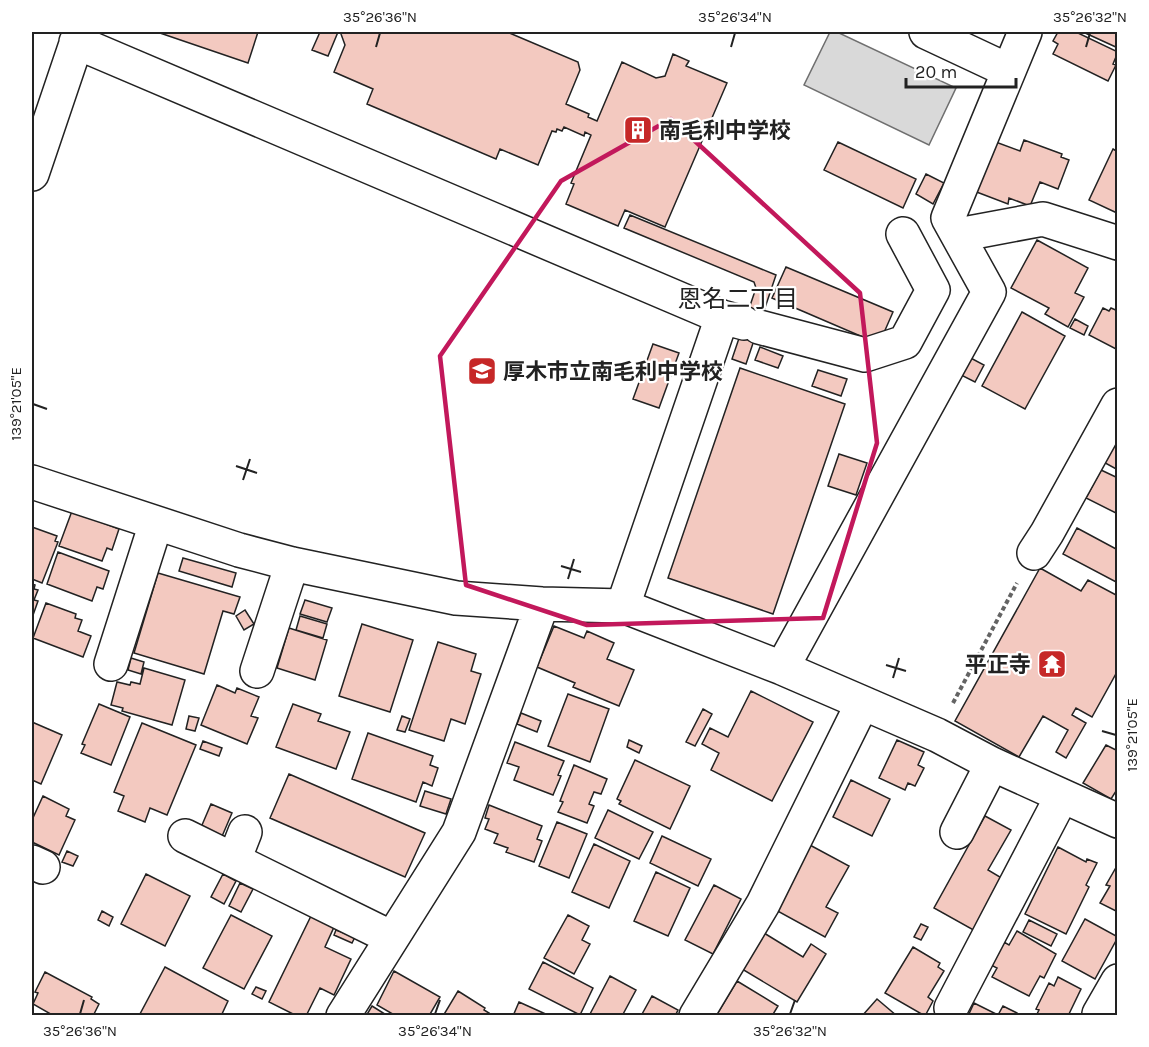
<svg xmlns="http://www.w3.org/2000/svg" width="1149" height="1047" font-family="Karla,'Noto Sans JP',sans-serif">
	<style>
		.water { fill: #d9d9d9; stroke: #6f6f6f; stroke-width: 1.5 }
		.building { fill: #f3c9c0; stroke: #222; stroke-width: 1.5 }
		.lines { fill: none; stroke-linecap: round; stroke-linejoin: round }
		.minor-casing { stroke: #222; stroke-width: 36 }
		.path { stroke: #646464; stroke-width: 4; stroke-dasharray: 4.5 3; stroke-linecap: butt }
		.minor { stroke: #fff; stroke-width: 33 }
		.marked { fill: none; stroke: #c2185b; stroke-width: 4.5; stroke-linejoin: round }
		.ticks { fill: none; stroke: #222; stroke-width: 2 }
		.labels { text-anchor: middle; stroke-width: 4.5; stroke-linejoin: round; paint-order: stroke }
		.poi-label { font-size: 22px; font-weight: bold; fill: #222; stroke: #fff; text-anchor: start }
		.neighbourhood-label { font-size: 24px; fill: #222; stroke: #fff }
		.neatline { fill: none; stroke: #222; stroke-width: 2 }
		.ticks-label { font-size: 15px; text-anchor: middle; fill: #222 }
	</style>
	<rect width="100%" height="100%" fill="#fff"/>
	<path class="water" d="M830,32H837L956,88L929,145L804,85Z"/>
	<path class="building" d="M157,32H258L248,63Z
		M320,32H338L328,56L312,50Z
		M343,32H507L578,62L580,70L566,104L589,114L588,117L597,121L622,62L656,78L665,76L673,54L689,61L686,66L727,83L665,227L625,210L618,226L566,204L574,184L571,183L591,135L585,132L584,136L564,127L562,131L557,129L556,132L552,131L538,165L500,149L496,159L367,104L373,89L334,72L345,45L341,34Z
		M1058,32H1076L1118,52L1113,64L1116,65L1108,81L1053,54L1058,44L1053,41Z
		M1083,32H1118V48Z
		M1024,140L1062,154L1061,157L1069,160L1058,189L1040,182L1030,206L1009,198L1008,204L974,191L993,141L1020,151Z
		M838,142L916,179L903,208L824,170Z
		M1113,149L1118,152L1117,213L1089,200Z
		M926,174L944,183L933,204L916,194Z
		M630,215L776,275L746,364L732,359L756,288L754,282L624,228Z
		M1037,240L1088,268L1075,293L1084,297L1068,327L1045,314L1049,308L1011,288Z
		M786,267L893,312L879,344L772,298Z
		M1103,308L1109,311L1111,308L1118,311V350L1089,335Z
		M1022,312L1065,336L1025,409L982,386Z
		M1075,319L1088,326L1084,335L1070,328Z
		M653,344L679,353L659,408L633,399Z
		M760,347L783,356L778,368L755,360Z
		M965,355L984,365L975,382L957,373Z
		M740,368L845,404L773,614L668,578Z
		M818,370L847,379L841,396L812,386Z
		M1118,435V470L1098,459Z
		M839,454L867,463L856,495L828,486Z
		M1101,470L1118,478V514L1086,498Z
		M72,511L119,529L112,550L107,548L102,561L59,546Z
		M32,527L57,536L55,541L58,542L42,583L32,579Z
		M1077,528L1118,550V583L1063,554Z
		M58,552L109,571L103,589L97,587L92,601L47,584Z
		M183,558L236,573L232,587L179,571Z
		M1040,568L1081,591L1088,580L1118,596V670L1092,717L1076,708L1072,715L1086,723L1066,758L1056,752L1068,730L1043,716L1019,757L955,721Z
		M158,573L240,597L234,614L223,611L204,674L134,653Z
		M32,584L35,585L34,589L38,590L34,600L38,601L32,618Z
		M305,600L332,608L327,622L300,614Z
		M46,603L76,614L75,618L82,620L78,631L91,636L83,657L33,638Z
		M245,610L254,624L244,630L236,616Z
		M300,616L327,624L323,638L296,630Z
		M362,624L413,640L390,712L339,696Z
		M554,626L584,638L587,631L614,643L607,659L634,670L619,706L573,687L575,683L537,667Z
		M289,628L327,640L315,680L277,668Z
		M438,642L476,654L471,671L481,674L465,724L451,719L444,741L409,730Z
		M131,658L144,662L141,674L128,670Z
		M144,668L185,680L172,725L122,711L123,708L111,705L117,682L130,685L131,682L140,684Z
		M217,685L235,693L237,688L259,697L251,716L258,718L247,744L201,725Z
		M751,691L813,722L772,801L711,770L719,753L702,744L710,728L728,737Z
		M568,694L609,709L590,762L548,746Z
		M99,704L130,717L111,765L81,753L85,745L82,744Z
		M293,704L321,714L318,721L350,732L336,769L276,747Z
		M703,709L712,714L695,746L686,742Z
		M521,713L541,721L537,732L517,724Z
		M189,716L199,718L195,731L186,729Z
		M402,716L410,719L405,732L397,730Z
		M32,722L62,735L41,784L32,780Z
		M142,723L196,745L167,815L150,808L145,822L118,811L124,796L114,792Z
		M368,733L433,756L430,765L438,768L432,786L423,782L416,802L352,779Z
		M629,740L642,746L639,753L627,747Z
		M897,740L924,752L918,765L924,768L915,786L908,783L905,790L879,778Z
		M203,741L222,748L219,756L200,749Z
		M515,742L564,761L558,775L561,776L553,795L514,780L519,767L507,763Z
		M1106,745L1118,751V788L1111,799L1083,783Z
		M635,760L690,786L670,829L619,804L621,801L617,799Z
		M574,765L607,779L601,794L594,792L589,804L594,806L587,823L558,812L563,802L560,801Z
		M289,774L425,833L405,877L270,818Z
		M851,780L890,799L872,836L833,817Z
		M425,791L451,799L446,814L420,806Z
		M43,796L69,809L66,816L75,820L59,855L32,842V820Z
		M211,804L232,813L220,841L199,832Z
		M489,805L542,826L537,839L542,841L534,862L506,852L508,848L494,843L498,834L485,829L489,819L485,818Z
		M608,810L653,832L639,859L595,838Z
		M985,816L1011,830L988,870L1005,880L977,932L934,908Z
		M557,822L587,834L569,878L539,866Z
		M662,836L711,859L698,886L650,863Z
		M594,844L630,861L609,908L572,892Z
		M808,844L849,866L826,907L838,913L825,937L772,908Z
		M1058,847L1086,862L1087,859L1097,863L1086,885L1089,887L1066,934L1025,914Z
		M67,851L78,856L73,866L62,862Z
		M1118,864V912L1100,903L1110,886L1106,885Z
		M656,872L690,888L668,936L634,921Z
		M146,874L190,896L165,946L121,924Z
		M223,874L236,881L224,904L211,897Z
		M240,883L253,889L241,912L229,906Z
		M714,885L741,899L713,954L685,940Z
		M102,911L113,917L109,926L98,920Z
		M231,915L272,936L244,989L203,968Z
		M568,915L589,926L582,940L590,944L574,974L544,958Z
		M311,916L334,927L325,947L351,959L334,995L320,988L306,1016H297L269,1002Z
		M1085,919L1118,937L1095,979L1062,961Z
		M1029,920L1057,934L1051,946L1023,932Z
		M921,924L928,927L921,940L914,937Z
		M336,930L355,937L352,943L334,935Z
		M1017,931L1056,954L1044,978L1040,976L1029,996L992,977L997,968L991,965L1004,942L1009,945Z
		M764,933L803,957L811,944L826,954L797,1002L742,969Z
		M913,947L940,963L938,967L944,971L928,997L933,1001L925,1016L885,993Z
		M543,962L593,988L580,1015L529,989Z
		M165,967L228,1001L222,1014L225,1016H144L140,1014Z
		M394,971L440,997L429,1016H396L377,1005Z
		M45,972L92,997L91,999L99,1004L93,1016H54L33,1004L38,993L35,992Z
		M610,976L636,990L622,1016H589Z
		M1058,977L1081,989L1068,1016H1036L1039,1010L1036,1009L1049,983L1054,986Z
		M737,981L778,1006L772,1016H716Z
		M256,987L266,991L262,999L252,994Z
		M458,991L485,1008L484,1010L489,1013L487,1016H443Z
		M652,996L678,1010L675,1016H641Z
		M877,999L897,1016H862Z
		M519,1002L550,1016H513Z
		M974,1003L998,1015L1003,1006L1017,1013L1016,1016H968Z
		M372,1006L388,1016H366Z"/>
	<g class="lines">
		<g class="minor-casing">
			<path id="minor" d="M926,32L1007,70
				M76,42L722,317L744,323
				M32,174L80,32
				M958,235L1043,219L1118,243
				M759,327L865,355L905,342L933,290L903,234
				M32,482L239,550L292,564L456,598L542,604L623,606L782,668L937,735L992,764L1118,821
				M1034,553L1047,533L1118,405
				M623,606L722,317
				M111,664L156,523
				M782,668L989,292L948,218L1025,32
				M257,671L292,564
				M957,832L992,764
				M185,836L392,938
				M234,860L245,832
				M32,862L43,867
				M951,1008L1062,796
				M1099,1014L1118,981
				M343,1016L459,832L542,604
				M696,1016L763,904L862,704"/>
		</g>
		<path class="path" d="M953,703L1017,583"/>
		<use href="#minor" class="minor"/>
	</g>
	<path class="marked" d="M671,119L860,293L877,443L823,618L587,625L466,585L440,356L561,181Z"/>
	<path class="ticks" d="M376,47L380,33M731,47L735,33M1086,47L1090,33M33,404L47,409M236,466L257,473M243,480L250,459M561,566L581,572M568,579L574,559M886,665L906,671M893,678L899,658M1102,731L1116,735M80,1014L84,1000M435,1014L440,1000M790,1014L795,1000"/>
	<defs>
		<g id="building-square" transform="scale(1.5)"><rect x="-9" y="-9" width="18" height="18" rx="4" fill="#c62828" stroke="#fff"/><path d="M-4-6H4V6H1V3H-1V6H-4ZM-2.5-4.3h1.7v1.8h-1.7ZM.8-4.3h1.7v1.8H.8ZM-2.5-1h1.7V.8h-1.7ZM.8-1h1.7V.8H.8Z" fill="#fff"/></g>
		<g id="school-square" transform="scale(1.5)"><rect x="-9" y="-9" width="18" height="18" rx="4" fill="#c62828" stroke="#fff"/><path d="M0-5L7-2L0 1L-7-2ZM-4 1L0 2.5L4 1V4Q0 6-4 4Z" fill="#fff"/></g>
		<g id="temple-square" transform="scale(1.5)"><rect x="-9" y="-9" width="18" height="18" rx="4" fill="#c62828" stroke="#fff"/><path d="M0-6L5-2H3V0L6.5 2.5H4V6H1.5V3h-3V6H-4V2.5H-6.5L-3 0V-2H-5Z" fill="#fff"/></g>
	</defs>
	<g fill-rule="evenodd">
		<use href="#building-square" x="638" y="130"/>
		<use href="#school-square" x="482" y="371"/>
		<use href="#temple-square" x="1052" y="664"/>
	</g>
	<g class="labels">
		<g class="poi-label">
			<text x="659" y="138">南毛利中学校</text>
			<text x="503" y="379">厚木市立南毛利中学校</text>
			<text x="1031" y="672" text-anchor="end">平正寺</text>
		</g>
		<g class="neighbourhood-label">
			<text x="738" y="307">恩名二丁目</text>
		</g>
	</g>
	<rect width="1149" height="1047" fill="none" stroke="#ffffff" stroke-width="66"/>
	<path d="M906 78v9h110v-9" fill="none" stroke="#222222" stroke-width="3"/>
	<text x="915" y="78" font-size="18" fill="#222222" stroke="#ffffff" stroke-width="4.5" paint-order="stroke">20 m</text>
	<rect x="33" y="33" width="1083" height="981" class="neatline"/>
	<g class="ticks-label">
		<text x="380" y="22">35°26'36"N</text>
		<text x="735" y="22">35°26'34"N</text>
		<text x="1090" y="22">35°26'32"N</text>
		<text transform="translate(16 404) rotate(-90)" y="5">139°21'05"E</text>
		<text transform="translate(1132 735) rotate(-90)" y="5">139°21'05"E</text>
		<text x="80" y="1036">35°26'36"N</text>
		<text x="435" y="1036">35°26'34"N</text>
		<text x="790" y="1036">35°26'32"N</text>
	</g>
</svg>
